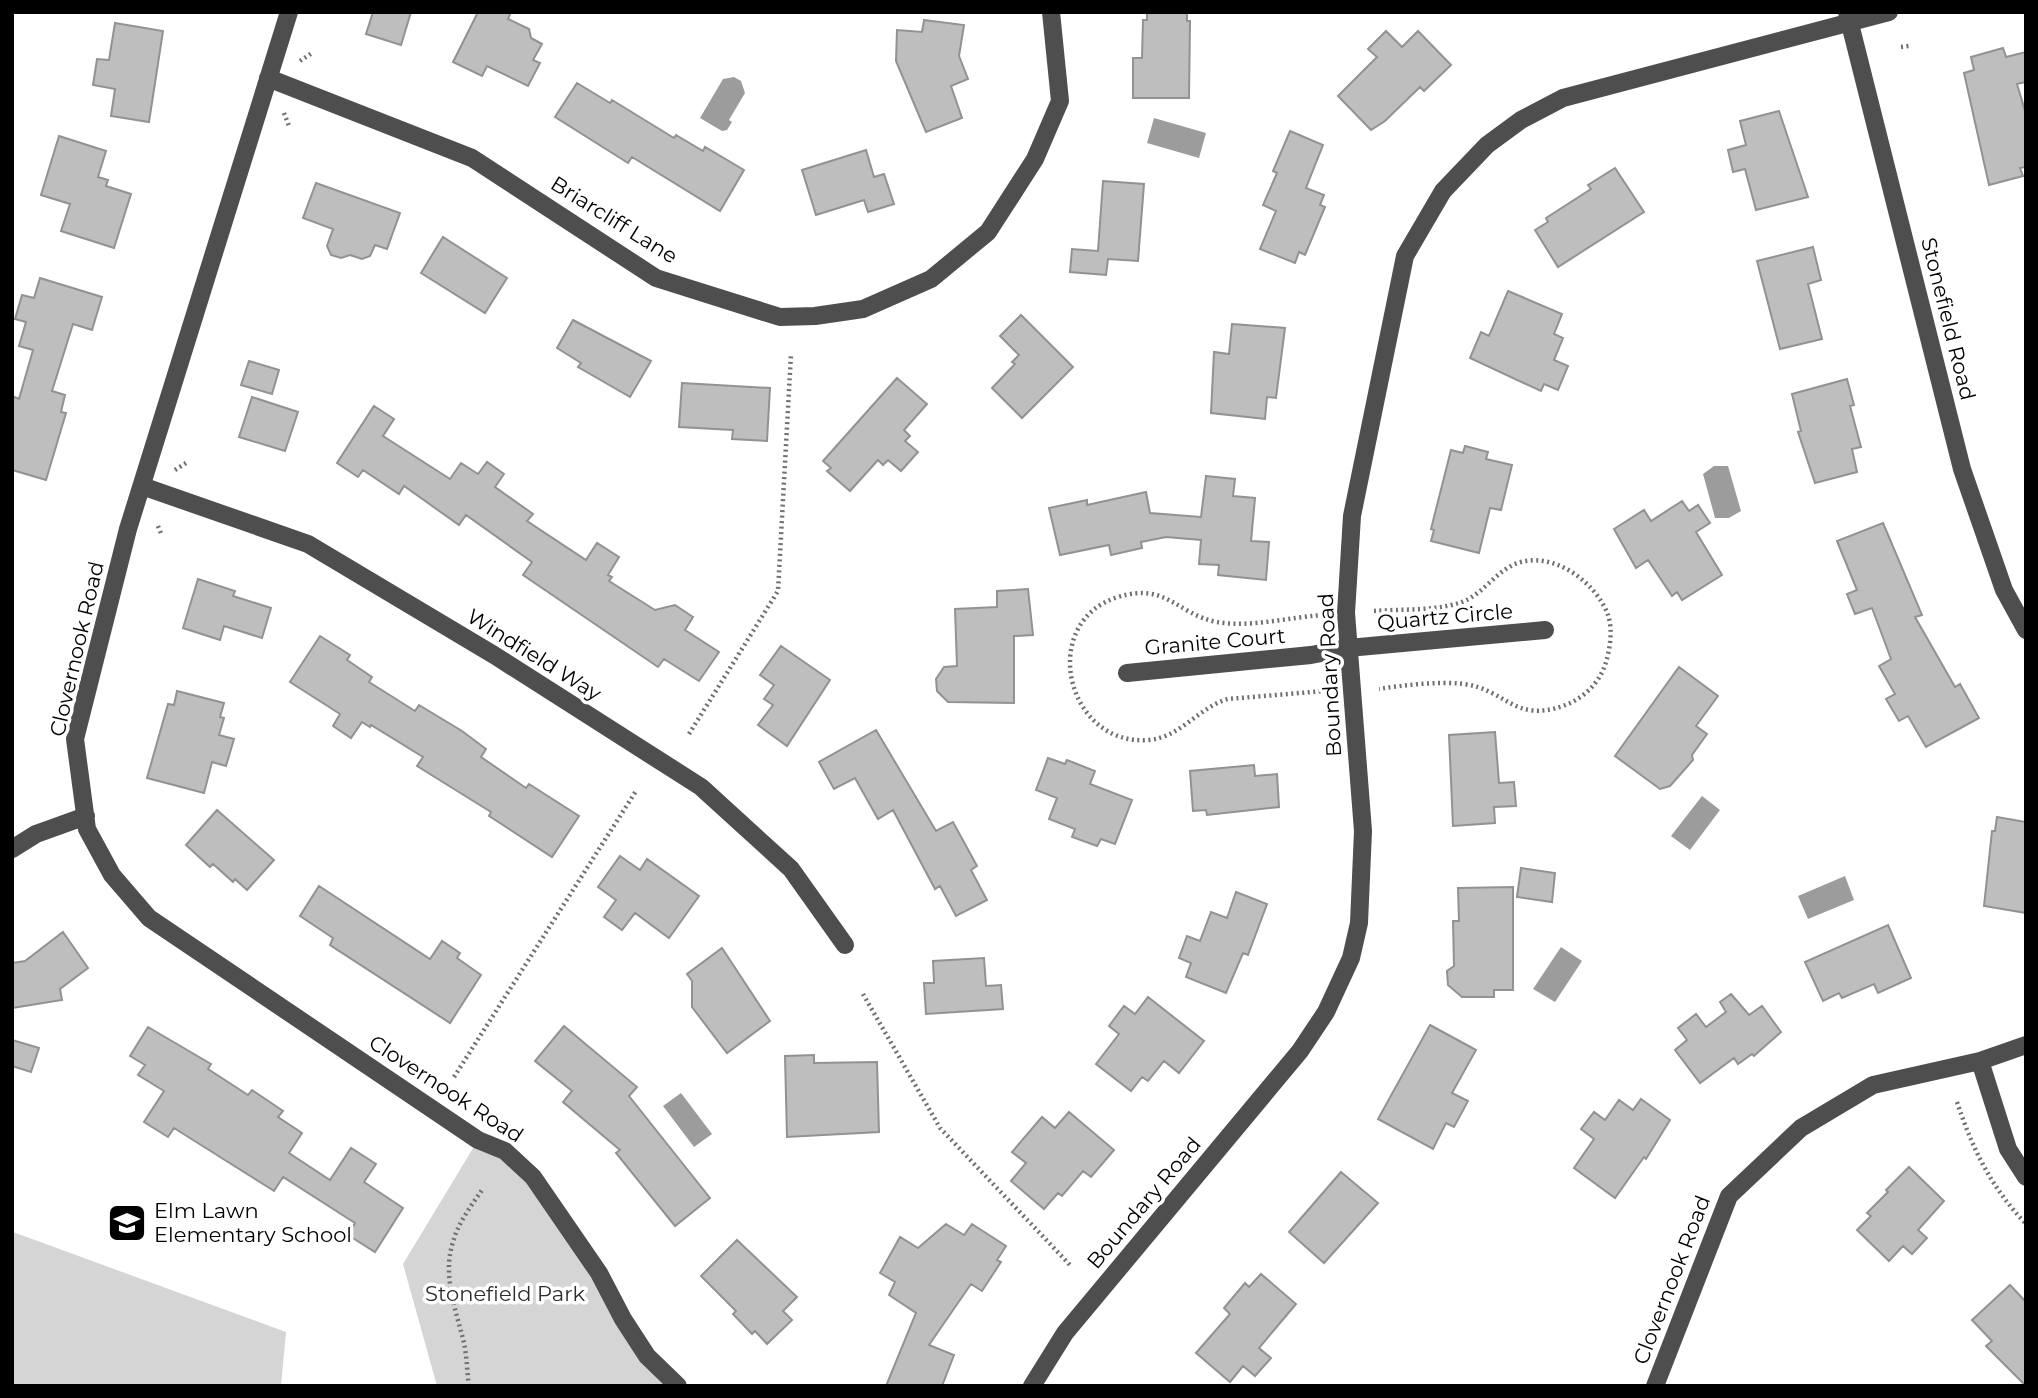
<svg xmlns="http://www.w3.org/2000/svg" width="2038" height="1398" font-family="Montserrat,sans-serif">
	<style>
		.green { fill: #d5d5d5 }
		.water { fill: #9c9c9c }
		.building { fill: #bebebe; stroke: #929292; stroke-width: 2 }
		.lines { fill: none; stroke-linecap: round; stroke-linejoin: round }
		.path { stroke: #707070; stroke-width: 4.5; stroke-dasharray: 2 3.5; stroke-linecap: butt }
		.minor { stroke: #4e4e4e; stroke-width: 18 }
		.labels { text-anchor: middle; stroke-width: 7; stroke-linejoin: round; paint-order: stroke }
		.street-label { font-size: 21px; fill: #000; stroke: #fff }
		.poi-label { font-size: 21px; fill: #000; stroke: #fff; text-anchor: start }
		.park-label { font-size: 21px; fill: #2c2c2c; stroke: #fff }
	</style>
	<rect width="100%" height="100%" fill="#fff"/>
	<path class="green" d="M478,1140L505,1151L678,1386H437L403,1264Z
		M13,1232L286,1332L281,1386H12Z"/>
	<path class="water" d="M734,77L741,81L745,93L729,120L732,122L727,130L722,131L700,118L723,79Z
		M1154,118L1206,133L1199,158L1147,143Z
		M1714,466H1728L1741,511L1729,518H1715L1703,474Z
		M1702,796L1720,810L1690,850L1671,836Z
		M1845,876L1854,900L1808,919L1798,896Z
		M1561,947L1582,961L1555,1002L1533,989Z
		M681,1093L712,1134L694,1147L663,1106Z"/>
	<path class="building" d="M373,12H411L401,45L366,34Z
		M478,12H511L508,19L529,29L531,38L542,44L533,60L540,63L528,86L487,66L482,76L453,62Z
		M1147,12H1187V21H1190L1189,98H1133V58H1142L1143,20H1147Z
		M924,20L964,25L959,56L968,79L951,86L962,118L926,132L896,61L897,30L922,32Z
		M115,23L163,31L149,122L111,116L115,89L93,85L97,59L109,60Z
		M1386,31L1402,47L1418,31L1451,65L1424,91L1420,87L1385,121L1371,130L1338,96L1377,57L1368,49Z
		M2003,48L2006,57L2026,52V82L2017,84L2026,114V167L2020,168L2023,176L1989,185L1964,73L1974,70L1971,57Z
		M577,83L610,103L612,100L674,138L676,135L703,151L705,147L744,170L720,211L632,157L628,163L555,117Z
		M1779,111L1808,197L1756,210L1745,169L1733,172L1728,150L1746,145L1740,121Z
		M1290,131L1323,145L1306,188L1324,195L1320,205L1325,207L1305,255L1299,252L1295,263L1260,249L1276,211L1263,205L1277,173L1273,171Z
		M59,136L106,151L98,177L108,180L106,186L131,194L114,248L61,231L70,204L41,195Z
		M866,150L874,177L884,174L894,204L868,212L864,200L816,215L802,170Z
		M1615,168L1644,212L1558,267L1535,230L1548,222L1546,218L1591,189L1588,185Z
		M1103,181L1144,184L1138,261L1108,259L1106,275L1070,272L1072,249L1098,251Z
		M316,183L400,213L387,249L375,245L370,256L362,259L350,255L341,258L331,255L327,246L333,229L303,218Z
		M443,237L507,278L485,313L421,273Z
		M1813,247L1821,280L1808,284L1822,339L1780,349L1757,261Z
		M40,278L102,297L92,330L73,324L52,391L65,395L61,412L66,413L46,480L12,470V396L19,399L33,350L19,346L26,322L15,319L22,295L34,298Z
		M1508,291L1562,314L1554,334L1563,338L1554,360L1568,366L1558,390L1544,384L1541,391L1470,358L1481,332L1489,336Z
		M1021,315L1073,367L1022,418L992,388L1015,364L1012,362L1019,355L1000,336Z
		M573,320L651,361L630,397L578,367L581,363L557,348Z
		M1232,324L1285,328L1276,398L1267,397L1265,419L1211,413L1214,352L1229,354Z
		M249,361L279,370L272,394L241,385Z
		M897,378L927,404L904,430L910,436L905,441L918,452L901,471L888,460L883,465L878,460L850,491L827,471L831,468L823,461Z
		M1847,379L1854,405L1850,406L1861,447L1852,449L1857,472L1815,483L1798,432L1801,431L1792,394Z
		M682,383L770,388L767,441L732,439L733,430L679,427Z
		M252,397L298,412L285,451L239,437Z
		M374,406L394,419L383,436L450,479L461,463L478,474L487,462L504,474L495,487L533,514L527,521L586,560L597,543L619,557L608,575L612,577L609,581L655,610L675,605L693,617L685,630L719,652L699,681L664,659L658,667L523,575L532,562L466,515L459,525L404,486L399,494L363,470L358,477L337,463Z
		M1465,446L1488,452L1486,459L1512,465L1501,510L1490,508L1479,553L1431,541L1434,530L1431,529L1451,450L1463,453Z
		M1206,476L1235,479L1233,496L1255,498L1251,541L1269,542L1266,580L1218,575L1219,565L1199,564L1201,540L1166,537L1141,542L1142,548L1111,555L1109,545L1060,555L1049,508L1087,500V505L1146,492L1150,513L1201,517Z
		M1682,501L1689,511L1698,505L1710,523L1696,532L1722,575L1682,600L1677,592L1672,596L1648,560L1636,568L1614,529L1644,510L1651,521Z
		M1883,523L1922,615L1915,617L1955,687L1960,684L1979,718L1926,747L1908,716L1899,721L1886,699L1895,694L1879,666L1891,659L1872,608L1855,614L1847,594L1857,590L1837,541Z
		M198,579L235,591L233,596L271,608L262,638L224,626L220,640L183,628Z
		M1028,589L1033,635L1014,636V703L948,702L937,691L936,679L944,667L957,666L955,609L997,607V591Z
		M320,636L350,655L347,660L372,677L369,682L415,711L419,705L462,731L486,749L481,757L526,788L529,784L579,816L552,857L489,816L491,812L417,766L423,757L371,725L370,727L362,722L351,738L333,726L340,714L290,682Z
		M781,646L830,680L787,746L758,725L773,705L764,699L774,685L760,675Z
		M1679,667L1718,696L1696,726L1707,734L1692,755L1693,760L1670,786L1660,789L1615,756Z
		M177,691L224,703L220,717L224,718L219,735L234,739L226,766L212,762L204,793L147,778L168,704L174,705Z
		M876,730L936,831L953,822L977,866L971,870L987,900L956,916L940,886L935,889L893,810L878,819L855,778L834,789L819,762Z
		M1495,732L1499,783L1514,782L1516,806L1494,807L1495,823L1453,826L1449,735Z
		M1048,758L1065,764L1067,760L1095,771L1090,784L1132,800L1115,844L1101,839L1097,846L1072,837L1075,829L1049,819L1057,798L1036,790Z
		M1254,765L1255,776L1277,774L1279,807L1207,815L1206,810L1193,811L1190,771Z
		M217,810L274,860L247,890L235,879L233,882L213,864L210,867L186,845Z
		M1997,817L2026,822V913L1984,906L1992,831H1995Z
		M620,856L640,870L647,859L699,896L669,938L635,913L622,930L604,917L616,900L598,887Z
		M1521,868L1555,873L1552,902L1517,897Z
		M319,886L430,959L442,941L460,953L457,958L481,975L450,1023L330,945L333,938L300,916Z
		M1513,887V990H1494V997H1462L1448,985L1447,971L1454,966L1453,921H1459L1458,888Z
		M1236,892L1267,904L1248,955L1243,953L1226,993L1186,977L1191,963L1179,958L1187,936L1200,941L1211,912L1227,918Z
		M1888,925L1911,978L1878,993L1874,984L1842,998L1839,993L1823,1001L1805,962Z
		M63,932L88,968L60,989L62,1000L12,1008V963L25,961Z
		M722,948L770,1021L727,1053L692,1007V981L687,974Z
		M984,958L986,986L1001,985L1003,1009L926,1014L924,983H934L933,961Z
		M1731,994L1749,1015L1762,1006L1781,1032L1754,1056L1752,1054L1738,1064L1734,1058L1700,1083L1675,1050L1687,1040L1678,1028L1696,1014L1706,1027L1726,1012L1720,1002Z
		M1148,997L1204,1041L1179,1073L1164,1061L1148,1081L1142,1077L1131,1091L1096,1064L1119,1034L1109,1026L1124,1006L1135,1014Z
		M1430,1025L1476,1050L1452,1093L1468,1101L1454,1127L1446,1123L1433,1149L1378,1119Z
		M564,1026L637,1087L629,1096L710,1198L675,1226L616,1153L620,1150L563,1102L572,1091L535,1061Z
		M148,1027L211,1064L208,1069L248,1095L252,1090L283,1111L278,1117L302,1133L289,1153L330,1180L351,1148L376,1164L364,1182L403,1208L375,1252L348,1235L355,1223L283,1177L274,1191L174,1128L168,1137L144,1122L164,1091L138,1075L145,1065L130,1056Z
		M12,1040L39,1048L31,1072L12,1066Z
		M814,1055V1063L877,1062L879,1132L787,1137L785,1056Z
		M1641,1099L1670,1120L1646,1159L1644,1157L1615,1198L1574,1168L1594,1139L1581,1129L1594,1112L1605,1120L1619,1100L1633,1110Z
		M1069,1112L1114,1150L1091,1177L1083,1171L1062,1196L1058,1193L1044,1209L1011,1181L1026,1163L1012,1152L1042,1117L1055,1128Z
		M1909,1167L1944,1201L1918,1230L1927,1238L1912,1254L1903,1246L1889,1261L1857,1230L1871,1216L1867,1213L1888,1192L1886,1190Z
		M1341,1172L1378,1203L1324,1263L1289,1232Z
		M946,1224L964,1235L972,1224L1006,1246L997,1260L1001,1262L982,1291L971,1284L929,1345L954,1355L942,1386H886L916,1313L889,1295L895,1282L880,1273L900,1237L918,1248Z
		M737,1240L797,1297L783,1311L792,1320L767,1344L755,1331L752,1334L733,1314L736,1311L701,1276Z
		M1261,1274L1296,1304L1259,1348L1271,1358L1255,1376L1243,1366L1230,1382L1196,1353L1230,1314L1224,1308L1245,1283L1249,1287Z
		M2010,1285L2026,1302V1386L1986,1346L1992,1341L1972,1320Z"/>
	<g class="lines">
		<path class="path" d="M1901,47L1909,46
			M300,61L312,53
			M284,113L289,126
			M175,470L186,463
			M158,526L162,536
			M1374,611C1401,609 1433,611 1459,603C1482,596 1494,573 1515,564C1552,549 1596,582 1608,615C1613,629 1610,649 1606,662C1600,683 1583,699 1563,706C1514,723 1505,689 1464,684C1438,681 1405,685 1379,689
			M1323,615C1290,617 1249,628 1217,622C1176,614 1167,582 1118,597C1037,622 1066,747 1149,740C1181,737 1199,707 1228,699L1324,691
			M689,734L778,591L791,354
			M863,994L940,1128L1070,1265
			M454,1077L636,791
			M1957,1102C1973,1150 1991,1187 2026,1224
			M469,1386C467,1372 467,1357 464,1343C456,1310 442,1276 453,1242C458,1223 471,1206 482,1190"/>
		<path class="minor" d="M289,12L128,529L75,739L87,829L112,875L149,918L478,1140L505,1151L533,1177L599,1273L623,1319L647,1356L678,1386
			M1847,12L1962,469L2004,590L2026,630
			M268,78L472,158L656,278L780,317L815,316L863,309L931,279L988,232L1035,159L1060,101L1051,12
			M142,486L308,544L494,655L701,787L791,869L845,945
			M1127,673L1311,655L1348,648L1545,630
			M12,849L36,834L86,816
			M1980,1061L2008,1149L2026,1177
			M1032,1386L1065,1333L1300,1051L1326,1012L1351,958L1359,923L1363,831L1346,613L1352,516L1405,256L1443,191L1487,145L1521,120L1563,98L1889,12
			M1655,1386L1729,1196L1801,1128L1873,1085L1980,1061L2026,1045"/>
	</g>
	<defs>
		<g id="school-square" transform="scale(2.0125)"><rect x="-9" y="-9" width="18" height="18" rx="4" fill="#000" stroke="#fff"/><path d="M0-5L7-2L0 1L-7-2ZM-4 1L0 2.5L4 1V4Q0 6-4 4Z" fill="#fff"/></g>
	</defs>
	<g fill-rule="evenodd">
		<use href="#school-square" x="127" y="1223"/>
	</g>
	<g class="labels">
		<g class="street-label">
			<text transform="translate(614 220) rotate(32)" y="7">Briarcliff Lane</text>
			<text transform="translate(1948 319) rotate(76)" y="7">Stonefield Road</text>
			<text transform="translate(1445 617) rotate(-5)" y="7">Quartz Circle</text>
			<text transform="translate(1215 642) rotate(-5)" y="7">Granite Court</text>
			<text transform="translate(77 649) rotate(-77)" y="7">Clovernook Road</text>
			<text transform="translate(534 655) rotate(32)" y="7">Windfield Way</text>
			<text transform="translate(1330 675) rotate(-93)" y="7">Boundary Road</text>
			<text transform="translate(446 1089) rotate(33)" y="7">Clovernook Road</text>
			<text transform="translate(1144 1203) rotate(-50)" y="7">Boundary Road</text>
			<text transform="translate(1672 1280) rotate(-69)" y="7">Clovernook Road</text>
		</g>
		<g class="poi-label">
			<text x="154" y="1218">Elm Lawn<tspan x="154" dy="24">Elementary School</tspan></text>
		</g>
		<g class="park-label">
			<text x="505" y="1301">Stonefield Park</text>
		</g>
	</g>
	<rect width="2038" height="1398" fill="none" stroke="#000000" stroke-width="28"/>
</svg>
